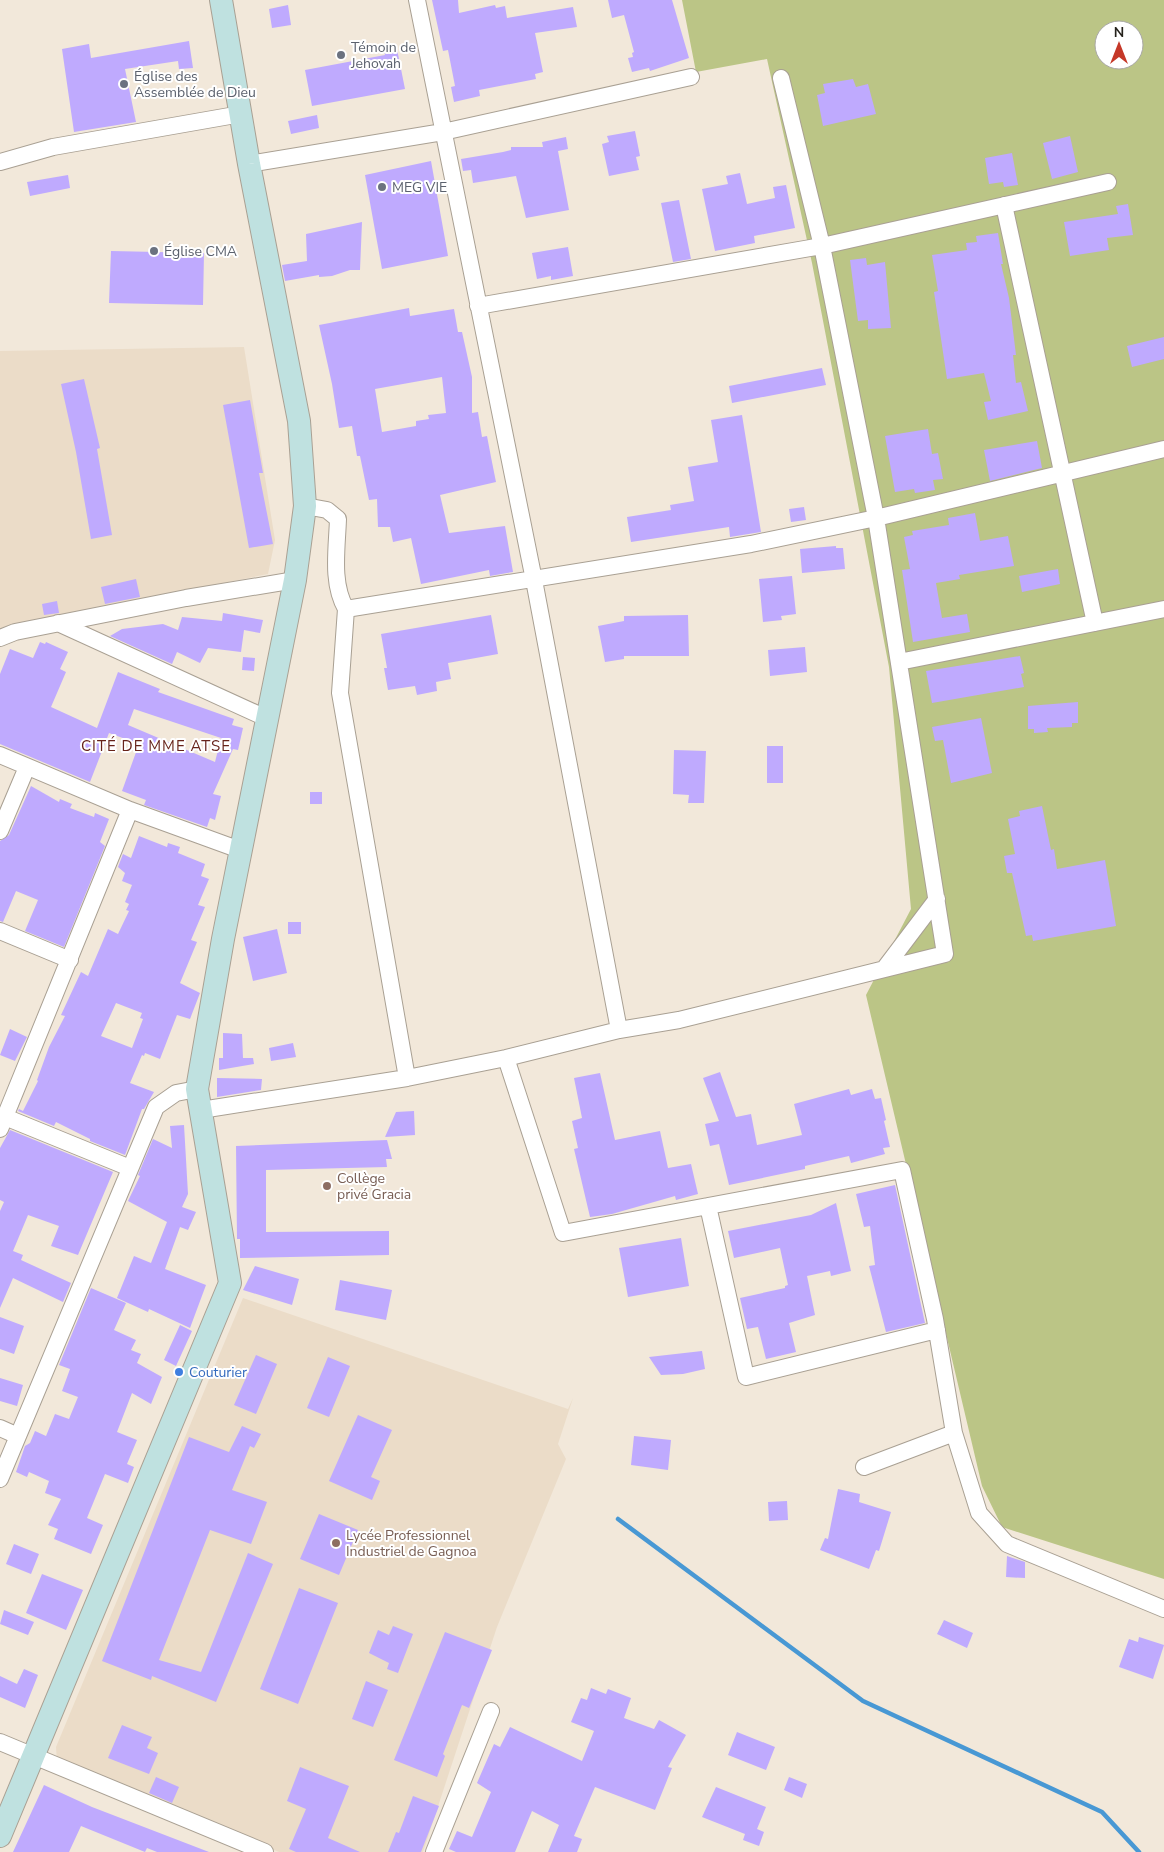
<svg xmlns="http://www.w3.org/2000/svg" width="1164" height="1852" font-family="'Nunito Sans',sans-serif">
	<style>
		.built { fill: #ebdcc8 }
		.green { fill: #bbc586; fill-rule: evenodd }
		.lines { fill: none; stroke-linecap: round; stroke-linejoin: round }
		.stream { stroke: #4898d4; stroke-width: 4.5 }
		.building { fill: #bfaafe; fill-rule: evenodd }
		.street-casing { stroke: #a9a093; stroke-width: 18 }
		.secondary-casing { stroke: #a9a093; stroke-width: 24 }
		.street { stroke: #fff; stroke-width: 16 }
		.secondary { stroke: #bfe1e0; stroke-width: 22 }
		.worship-dot { fill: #6b7280; stroke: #fff; stroke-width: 2 }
		.education-dot { fill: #8d6e63; stroke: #fff; stroke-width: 2 }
		.shop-dot { fill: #3f7fe0; stroke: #fff; stroke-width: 2 }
		.labels { text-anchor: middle; stroke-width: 4; stroke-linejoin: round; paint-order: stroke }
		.worship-label { font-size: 14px; fill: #5b616d; stroke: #fff; text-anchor: start }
		.education-label { font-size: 14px; fill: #785e54; stroke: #fff; text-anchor: start }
		.shop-label { font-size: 14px; fill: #366cbe; stroke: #fff; text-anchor: start }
		.neighbourhood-label { font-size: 15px; letter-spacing: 1px; fill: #67231a; stroke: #fff }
	</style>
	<rect width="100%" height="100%" fill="#f2e8da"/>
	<path class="built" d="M244,347L275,540L268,574L0,628V351Z
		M243,1298L568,1409L573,1398L558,1444L566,1459L497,1627L423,1852H279L57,1762L56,1747Z"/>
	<path class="green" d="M682,0H1164V1579L1002,1527L982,1486L866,995L911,909L889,667L812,263L767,59L696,72ZM1104,30H1134V60H1104Z"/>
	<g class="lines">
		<path class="stream" d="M618,1519L863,1701L1102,1812L1139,1852"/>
	</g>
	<path class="building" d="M432,0H458L459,13L495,5L496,8L505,6L507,18L573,7L577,27L535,33L543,72L535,74L536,79L479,90L480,96L454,102L451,87L455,86L448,50L443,51Z
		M608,0H672L689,58L650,71L649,68L632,72L628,58L633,57L632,53L634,52L624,15L612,18Z
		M288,5L291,25L272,28L269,9Z
		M189,41L193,68L179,69L178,61L125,69L136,122L74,132L62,49L89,44L91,58Z
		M396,44L405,89L312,106L305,70L385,55L383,46Z
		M853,79L856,87L868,84L876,114L823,126L817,95L825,93L823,84Z
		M317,115L319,128L291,134L288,121Z
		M635,131L640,156L636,157L639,170L609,176L602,144L609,142L607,136Z
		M1070,136L1078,172L1052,179L1043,143Z
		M566,137L568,149L558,151L569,210L526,218L516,176L473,183L471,170L463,171L461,159L503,152L511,150V147H543L542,142Z
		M1012,153L1018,185L1004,187L1003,182L989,184L985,158Z
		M431,161L448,256L382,269L365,175Z
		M740,173L747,204L775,198L773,187L786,185L795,228L754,236L755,243L715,251L702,189L728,184L726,176Z
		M68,175L70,188L30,196L27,182Z
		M679,200L691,259L673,262L661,203Z
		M1128,204L1133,235L1107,238L1109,250L1070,256L1064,222L1118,214L1116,206Z
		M362,222L360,270H350L332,276L319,277V275L285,281L282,265L307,261L306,234Z
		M998,233L1003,264H1001L1009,298L1016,355H1013L1016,383L1021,382L1028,411L988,420L984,402L991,401L984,373L947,379L934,292L938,291L932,255L967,250L966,243L977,242L976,236Z
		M568,247L573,276L551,280V276L537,279L532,253Z
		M111,251L204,253L203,305L109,303Z
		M866,258L867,265L885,262L891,328L868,329V320L858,321L850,260Z
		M409,308L410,316L454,309L458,332H462L472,377V413L478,412L482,437L487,436L491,457L496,482L440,495L449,533L505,526L513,572L490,576L489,570L421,584L411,538L393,542L390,527H378L377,499L369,500L360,456H357L352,426L339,428L332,384L319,325ZM442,377L446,413L428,415L429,419L416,421V426L382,432L375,389Z
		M1164,337V359L1132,367L1127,346Z
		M822,368L826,385L732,403L729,386Z
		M84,379L100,448L97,449L112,535L91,539L76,452L61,384Z
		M250,400L263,473H259L273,544L249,548L223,405Z
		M742,415L761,532L730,537L729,527L631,542L627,517L671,510L670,505L694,501L688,467L718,462L711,420Z
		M928,429L932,454L938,453L943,479L933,480L935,490L915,493L914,489L895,492L885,436Z
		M1037,441L1042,468L990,481L984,450Z
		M804,507L806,520L791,522L789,509Z
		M975,513L980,541L1008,536L1014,566L959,575L960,579L936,583L942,618L967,614L970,632L913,642L902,570L910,569L904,537L913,535L912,531L949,525L948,518Z
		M836,546V548H843L845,569L802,573L800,549Z
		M1058,569L1060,584L1022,592L1019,576Z
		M792,576L796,614L781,616L782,620L763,622L759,579Z
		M136,579L140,597L105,604L101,587Z
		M57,601L59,613L44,615L42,604Z
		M223,613L263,620L260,633L244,630L241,652L208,648L200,663L177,652L172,664L110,636L122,629L163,624L178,630L182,617L222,621Z
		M491,615L498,654L448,663L451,679L436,682L437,691L417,695L415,686L388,690L384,668H387L381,634Z
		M688,615L689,656H624V659L605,662L598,626L624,621V616Z
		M40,642L45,644L46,642L68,652L60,669L66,672L51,707L97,728L118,672L160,689L158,692L234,719L232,725L243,728L238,750L233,749L213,794L221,796L215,820L210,818L207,827L144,805L146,800L122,791L139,744L109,733L90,782L0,744V674L10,649L33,658ZM134,709L221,738L215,762L128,725Z
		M805,647L807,672L770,676L768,650Z
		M1020,656L1024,673L1021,674L1024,687L932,703L926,671Z
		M243,657L255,658L254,671L242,670Z
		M1078,702V723H1072V727L1047,728L1048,732L1034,733V729H1028V706Z
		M981,718L992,773L951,783L943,740L935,741L932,727Z
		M767,746H783V783H767Z
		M674,750L706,751L704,803H688L689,795L673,794Z
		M31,786L59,802L60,799L72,804L70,808L94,817L95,813L109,819L100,842L105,846L64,947L25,931L38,900L16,891L3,922L0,921V841L9,835Z
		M310,792H322V804H310Z
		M1042,806L1051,850L1054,849L1057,869L1105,860L1116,926L1033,941L1032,935L1026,936L1012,873H1007L1004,856L1015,854L1008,819L1020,816L1019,811Z
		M139,836L167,847L168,843L180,847L178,853L205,864L201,876L209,879L198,905L205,907L191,940L197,942L180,983L200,993L190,1019L177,1015L160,1059L145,1053L144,1056L142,1055L130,1083L154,1092L144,1109H142L125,1155L90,1141V1139L56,1122L54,1126L18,1111L19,1109L23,1111L38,1081L37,1080L49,1047L65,1016L61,1015L81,972L88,976L108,929L118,934L129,911L126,910L129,904L125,902L132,885L122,881L125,873L118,867L123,854L131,858ZM116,1003L142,1013L140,1018L143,1019L132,1048L101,1036Z
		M288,922H301V934H288Z
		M277,929L287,973L253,981L243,937Z
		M10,1029L27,1037L15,1061L0,1055Z
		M223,1033L242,1034L243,1058H253L254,1064L219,1070V1058H223Z
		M293,1043L296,1057L271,1061L269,1048Z
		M720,1072L736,1117L751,1114L757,1145L802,1135L794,1104L849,1089L851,1095L872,1089L875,1099L881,1098L886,1120L884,1121L890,1147L883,1148L885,1154L851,1163L849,1156L805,1166V1169L729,1185L719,1144L710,1146L705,1124L719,1121L703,1078Z
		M600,1073L615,1140L660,1131L668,1168L691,1164L698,1194L676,1200L675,1196L612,1214L590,1217L574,1149L578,1148L572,1121L582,1118L574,1078Z
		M217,1078L262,1079L261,1090L217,1097Z
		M414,1111L415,1135L385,1137L396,1112Z
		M184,1125L188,1194L182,1207L196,1212L188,1230L180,1227L165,1269L206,1285L190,1328L149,1309L148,1312L117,1298L134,1256L151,1263L167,1222L128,1201L140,1176L138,1175L153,1139L172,1148L170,1126Z
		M10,1130L113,1172L78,1255L51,1246L59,1226L28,1215L13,1251L23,1255L21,1260L71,1283L63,1302L13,1278L0,1308V1211L4,1202L0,1200V1148Z
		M387,1140L392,1159H386L387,1167L266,1170V1232L389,1231V1255L240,1258V1239H237L236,1146Z
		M895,1185L925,1323L886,1332L869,1266L875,1265L870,1226L864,1227L856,1194Z
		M836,1203L851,1271L831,1276L830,1271L807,1276L815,1315L789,1323L796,1352L766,1359L758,1327L747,1329L740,1298L785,1288V1286L788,1285L780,1248L734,1258L728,1231L811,1215Z
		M681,1238L689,1286L628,1297L619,1248Z
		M255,1266L299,1279L292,1305L243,1290Z
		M340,1280L392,1290L386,1320L335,1310Z
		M91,1288L126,1303L114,1330L136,1340L131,1350L141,1354L137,1363L162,1377L151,1404L132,1393L117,1432L137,1440L127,1464L134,1467L128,1483L105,1474L87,1518L103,1525L91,1554L54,1539L58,1529L48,1525L61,1499L45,1493L49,1481L29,1472L27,1477L16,1472L25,1446L30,1443L35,1431L46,1436L55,1414L69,1419L78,1397L62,1391L70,1369L59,1365Z
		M0,1317L24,1326L14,1354L0,1349Z
		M180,1325L192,1331L176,1366L164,1360Z
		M702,1351L705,1369L683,1374L661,1375L649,1357Z
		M256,1355L277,1364L256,1414L234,1405Z
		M328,1357L350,1366L329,1417L307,1408Z
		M0,1378L23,1385L17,1406L0,1401Z
		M358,1415L392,1430L371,1477L380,1481L372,1500L329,1481Z
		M242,1426L261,1434L254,1448L250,1446L232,1490L267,1502L251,1544L210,1530L159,1660L201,1672L248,1553L273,1564L216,1702L152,1676L151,1680L102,1661L189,1437L229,1452Z
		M634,1436L671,1440L668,1470L631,1465Z
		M838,1489L860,1494L859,1502L891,1512L879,1551L876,1550L869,1569L820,1550L825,1538L828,1539Z
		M787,1501L788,1520L769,1521L768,1502Z
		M319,1514L358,1530L339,1575L300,1559Z
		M14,1544L39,1554L31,1574L6,1564Z
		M1007,1556L1025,1562V1578L1006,1577Z
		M42,1574L83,1590L66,1630L26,1613Z
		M299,1588L338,1603L298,1704L260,1689Z
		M4,1610L34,1622L28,1635L0,1624Z
		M944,1620L973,1633L967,1648L937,1634Z
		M393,1626L413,1634L398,1673L387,1669L389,1663L369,1653L378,1630L389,1635Z
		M445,1632L492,1650L469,1708L462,1705L443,1754L445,1756L437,1777L394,1760Z
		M1139,1637L1164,1645L1153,1679L1119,1667L1129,1639L1138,1642Z
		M24,1669L38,1675L25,1708L0,1697V1676L17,1684Z
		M366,1681L388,1690L373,1727L352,1719Z
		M591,1688L606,1694L608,1689L631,1698L624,1718L654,1729L659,1720L686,1735L668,1767L672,1768L655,1810L595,1787L574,1836L582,1839L577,1852H548L559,1825L532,1811L515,1852H456L449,1849L457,1831L472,1837L491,1792L477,1783L494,1744L500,1747L510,1727L582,1761L594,1731L571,1722L581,1698L587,1700Z
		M122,1725L152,1737L147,1748L158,1753L149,1774L108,1758Z
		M737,1732L775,1747L766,1770L728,1755Z
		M300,1767L349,1786L328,1838L360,1852H296L289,1849L306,1809L287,1801Z
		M156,1777L179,1787L172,1803L149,1793Z
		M789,1777L807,1784L802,1798L784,1790Z
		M44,1785L92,1807L209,1852H157L147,1848L145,1852L81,1826L69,1852H13Z
		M716,1787L766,1807L757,1829L764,1832L759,1846L743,1840L745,1834L702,1817Z
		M413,1796L439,1806L421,1852H388L396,1832L399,1833Z"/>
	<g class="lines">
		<g class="street-casing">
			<path id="street" d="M417,0L534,580L619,1030
				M0,162L53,147L241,114
				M249,164L443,132L691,77
				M1004,205L1095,623
				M478,306L822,246L1108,182
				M305,506L327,510L338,519C337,549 331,583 346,609L751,544L876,518L1164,449
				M346,609L340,693L407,1078
				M58,623L266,718
				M0,638L15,632L186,598L295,580
				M899,662L1164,609
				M0,755L130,810L240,850
				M0,831L27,767
				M0,931L70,960
				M884,969L937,899
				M506,1058L563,1233L902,1170L935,1319L954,1433L979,1513L1007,1544L1164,1609
				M201,1110L407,1078L506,1058L619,1030L679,1020L945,954L876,518L822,246L781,78
				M5,1117L130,1168
				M0,1129L130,810
				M708,1206L746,1377L937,1330
				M0,1428L18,1436
				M864,1467L954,1433
				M0,1479L156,1107L176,1093L197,1089
				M0,1742L265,1852
				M434,1852L491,1711"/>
		</g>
		<g class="secondary-casing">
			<path id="secondary" d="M0,1836L230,1283L197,1089L223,939L295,580L305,506L299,421L249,164L221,0"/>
		</g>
		<use href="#street" class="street"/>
		<use href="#secondary" class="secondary"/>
	</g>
	<g class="worship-dot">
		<circle cx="341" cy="55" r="5"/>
		<circle cx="124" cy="84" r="5"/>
		<circle cx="382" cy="187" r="5"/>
		<circle cx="154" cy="251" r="5"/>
	</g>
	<g class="education-dot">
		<circle cx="327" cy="1186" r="5"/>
		<circle cx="336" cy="1543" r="5"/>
	</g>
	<circle class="shop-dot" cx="179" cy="1372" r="5"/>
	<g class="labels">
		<g class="worship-label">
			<text x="351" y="52">Témoin de<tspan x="351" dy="16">Jehovah</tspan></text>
			<text x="134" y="81">Église des<tspan x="134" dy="16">Assemblée de Dieu</tspan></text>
			<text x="392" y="192">MEG VIE</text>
			<text x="164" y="256">Église CMA</text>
		</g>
		<g class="education-label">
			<text x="337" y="1183">Collège<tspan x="337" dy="16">privé Gracia</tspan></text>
			<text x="346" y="1540">Lycée Professionnel<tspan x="346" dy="16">Industriel de Gagnoa</tspan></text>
		</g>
		<g class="shop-label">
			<text x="189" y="1377">Couturier</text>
		</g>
		<g class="neighbourhood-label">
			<text x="156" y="751">CITÉ DE MME ATSE</text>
		</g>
	</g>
	<g transform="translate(1119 45)"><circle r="24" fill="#ffffff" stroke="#a8a7a4"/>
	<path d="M0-4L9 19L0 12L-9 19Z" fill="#c53828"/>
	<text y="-8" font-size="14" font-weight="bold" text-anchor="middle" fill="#25221c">N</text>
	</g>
</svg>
